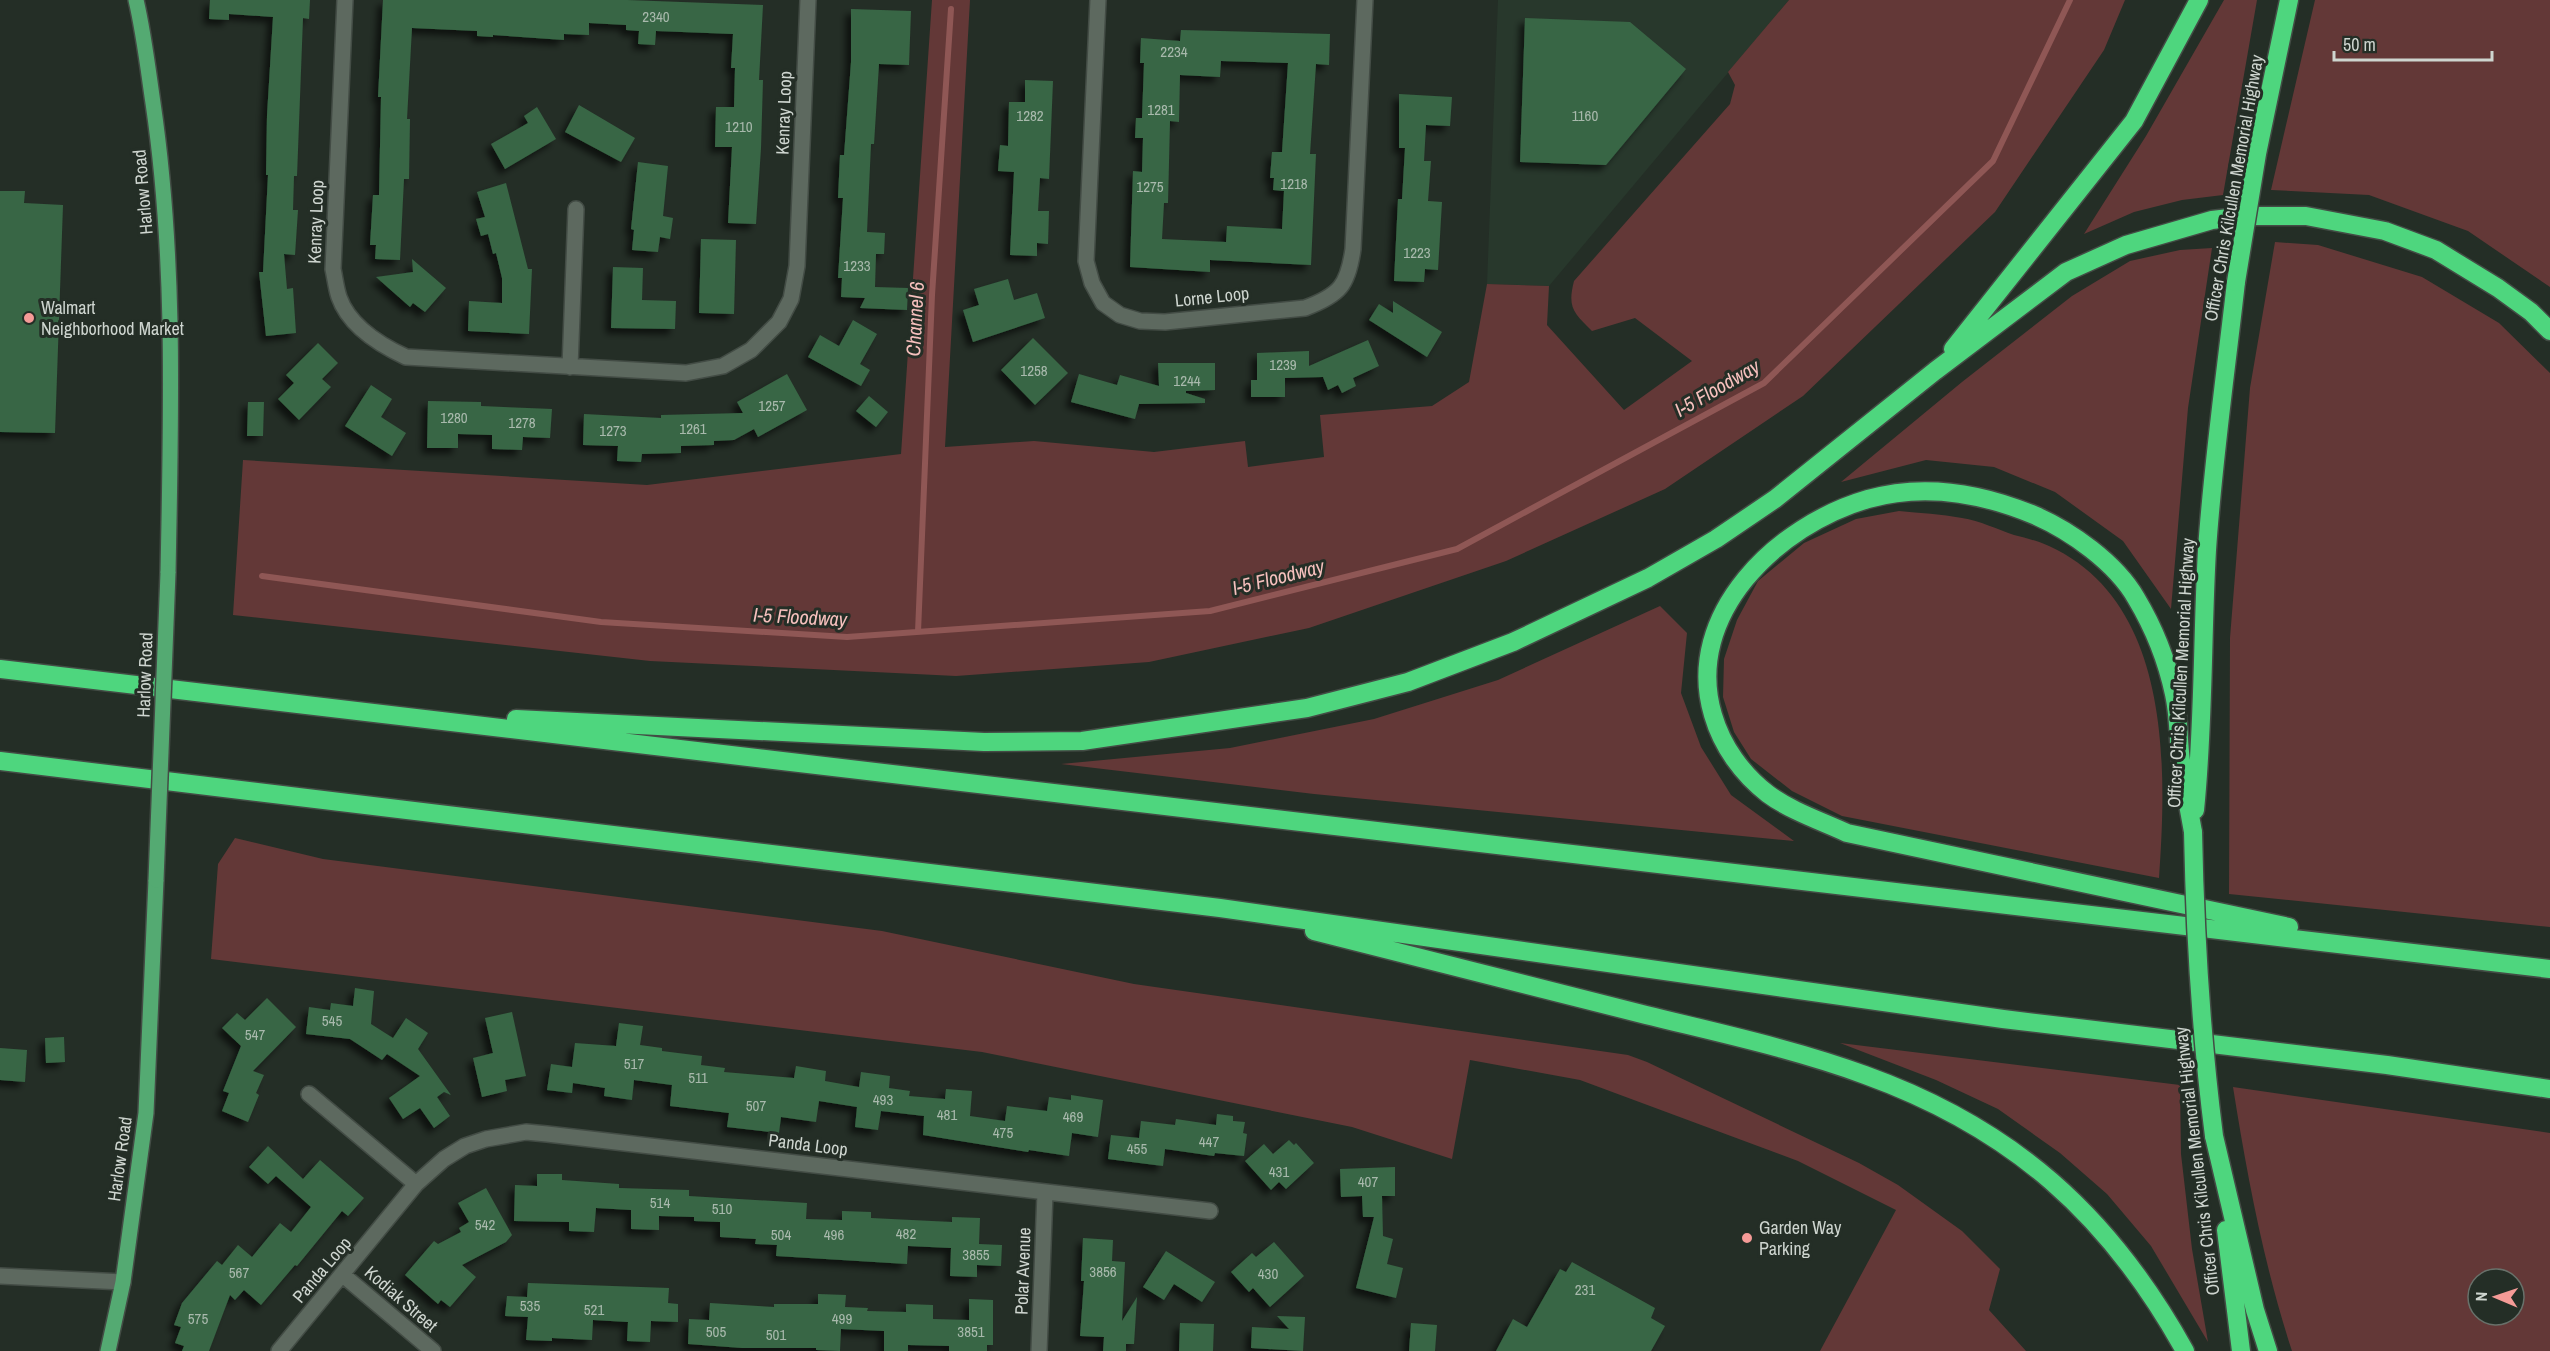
<svg xmlns="http://www.w3.org/2000/svg" width="2550" height="1351" font-family="'Archivo Narrow',sans-serif">
	<style>
		.built { fill: #28382c }
		.green { fill: #633837; fill-rule: evenodd }
		.lines { fill: none; stroke-linecap: round; stroke-linejoin: round }
		.stream { stroke: #8f5755; stroke-width: 6 }
		.building { fill: #386645; fill-rule: evenodd; filter: url(#shadow) }
		.minor-casing { stroke: #434c45; stroke-width: 18 }
		.major-casing { stroke: #434c45; stroke-width: 18 }
		.highway-casing { stroke: #434c45; stroke-width: 21 }
		.minor { stroke: #5d695f; stroke-width: 15 }
		.major { stroke: #54aa72; stroke-width: 15 }
		.highway { stroke: #4ed67e; stroke-width: 18 }
		.major-bridge-casing { stroke: #434c45; stroke-width: 18; stroke-linecap: butt }
		.highway-bridge-casing { stroke: #434c45; stroke-width: 21; stroke-linecap: butt }
		.major-bridge { stroke: #54aa72; stroke-width: 15 }
		.highway-bridge { stroke: #4ed67e; stroke-width: 18 }
		.poi-dot { fill: #f59b97; stroke: #242e26; stroke-width: 2 }
		.labels { text-anchor: middle; stroke-width: 6; stroke-linejoin: round; paint-order: stroke }
		.number-label { font-size: 15px; fill: #a8b9ac }
		.street-label { font-size: 18px; fill: #ced5cf; stroke: #242e26 }
		.poi-label { font-size: 18px; fill: #ced5cf; stroke: #242e26; text-anchor: start }
		.water-label { font-size: 20px; font-style: italic; fill: #f6c0bd; stroke: #242e26 }
	</style>
	<defs>
		<filter id="shadow"><feDropShadow dx="-5.5" dy="5.5" stdDeviation="3" flood-color="#0009"/></filter>
	</defs>
	<rect width="100%" height="100%" fill="#242e26"/>
	<path class="built" d="M1498,0H1789L1549,286L1487,284Z"/>
	<path class="green" d="M932,0H970L945,447L1034,441L1154,452L1245,441L1248,467L1324,457L1320,415L1432,406L1469,382L1487,284L1549,286L1547,325L1624,410L1692,361L1635,318L1592,331C1574,313 1567,308 1574,281L1730,104L1735,85L1728,72L1789,0H2125L2104,50L1995,212L1803,396L1665,489L1506,561L1309,628L1149,662L956,676L650,661L233,615L243,460L647,485L901,454Z
		M2224,0H2257L2223,195L2182,200L2134,212L2084,234L2146,136Z
		M2315,0H2550V287L2468,231L2369,195L2271,190Z
		M2275,242L2318,245L2422,277L2499,323L2550,373V927L2229,894L2230,638L2250,388Z
		M2212,248L2188,408L2171,609L2123,541L2055,492L1994,467L1926,460L1841,482L1962,382L2072,296L2130,261L2180,250Z
		M1899,511C1920,513 1941,514 1962,518C1980,521 1997,529 2014,535C2026,538 2038,541 2049,546C2171,602 2167,765 2159,878L1842,816L1792,791L1751,759L1734,732L1723,697L1724,659L1737,620L1758,581L1804,543L1856,519Z
		M1660,606L1687,633L1681,693L1701,747L1731,795L1794,841L1314,794L1061,764L1230,748L1374,719L1498,680Z
		M235,838L323,859L882,931L1134,984L1628,1055L1647,1062L1859,1163L1898,1185L1962,1231L2000,1269L1989,1310L2026,1351H1820L1896,1210L1798,1161L1580,1080L1470,1060L1452,1159L1352,1127L982,1052L211,959L218,864Z
		M1840,1043L2180,1085L2181,1154L2192,1249L2208,1342L2151,1246L2107,1194L2060,1153L1998,1109L1936,1080Z
		M2233,1087L2550,1133V1351H2292C2264,1266 2247,1175 2233,1087ZM2478,1279H2514V1315H2478Z"/>
	<g class="lines">
		<path class="stream" d="M262,576L601,622L847,637L1210,611L1457,549L1764,383L1993,161L2070,0
			M918,632L932,295L951,9"/>
	</g>
	<path class="building" d="M210,0H310L309,19L303,18L297,176H294L293,210H298L295,255L284,254L287,289L293,288L296,333L266,336L259,272H263L268,175H266L267,115L273,17L229,14V20L209,19Z
		M383,0H627L763,5L759,80H763L761,148L756,224L728,223L732,147H715L716,107H734L735,68H731L733,34L656,31L655,45L638,44L639,31L626,30V25L589,23V35L564,34V40L493,35V37L477,36V31L412,28L407,119H410L409,179H404L400,260L375,259L376,245H370L373,195H379L381,97H378Z
		M851,9L911,11L909,65L879,64L874,144H871L867,232L885,233L884,254H876L875,287L908,288L907,310L860,308L865,298L841,297L842,278H838L843,198H838L840,155H844L851,62Z
		M1525,18L1630,22L1686,69L1606,165L1520,162Z
		M1181,30L1330,34L1329,65L1316,64L1310,154H1316L1311,265L1210,260V272L1130,267L1133,171L1142,172L1143,138H1135L1136,118H1142L1144,63H1140L1141,38L1180,41ZM1221,61L1288,63L1282,152H1272L1270,178H1274L1273,190L1284,191L1282,229L1227,226L1226,242L1162,239L1164,203H1168L1170,121L1179,122L1180,75L1220,77Z
		M1025,80L1053,81L1049,179L1040,178L1038,211H1049L1048,244L1037,243V256L1010,255L1014,172L998,171L1000,145L1008,146L1009,102H1025Z
		M1399,94L1452,97L1450,126L1426,125L1424,161H1431L1428,201L1442,202L1438,270L1425,269L1424,282L1394,281L1398,199H1402L1405,148H1399Z
		M579,105L635,138L621,162L565,132Z
		M537,107L556,139L505,169L491,144L528,123L524,116Z
		M638,162L668,166L663,216L673,218L670,239L660,237L658,252L632,250L634,230L631,229Z
		M506,183L528,269H532L529,334L468,331L469,301L502,303V278L496,253L493,254L488,234L481,236L476,219L485,217L477,192Z
		M0,191H25L24,203L63,205L55,433L0,432Z
		M701,239L736,240L734,314L699,313Z
		M412,259L446,288L425,312L413,303L410,307L376,277L413,272Z
		M613,267L643,268L642,300L676,301L675,329L611,328Z
		M1008,279L1014,300L1037,293L1045,318L973,342L963,310L979,305L974,289Z
		M1393,301L1442,332L1427,357L1369,320L1379,304L1393,313Z
		M853,320L877,334L860,364L870,370L861,386L808,357L820,335L839,346Z
		M1033,338L1068,373L1035,405L1001,370Z
		M1368,340L1379,366L1353,378L1356,386L1342,393L1338,385L1328,390L1323,377L1285,378V397H1251V380H1257V353L1309,351V366Z
		M318,343L338,363L322,379L331,387L299,420L278,399L294,383L286,375Z
		M1158,363H1215V390L1186,391V393L1205,399V403L1139,404L1135,419L1071,402L1079,374L1117,385L1120,375L1159,386Z
		M787,374L807,410L758,437L754,429L734,440L714,441V445L681,446V453L642,454L641,462L617,461L618,446L583,445L584,414L661,418V415L743,413L737,402Z
		M371,385L392,399L381,417L406,433L392,456L345,426Z
		M869,396L888,412L876,427L856,411Z
		M428,401L481,402V406L552,409L550,438L523,437L522,450L492,449V435L458,434V448H427Z
		M248,402H264L263,436H247Z
		M355,988L374,991L371,1024L393,1038L406,1018L428,1033L418,1049L451,1095L444,1092L437,1097L450,1116L434,1128L420,1108L403,1119L389,1098L420,1076L387,1054L382,1060L350,1039L306,1034L309,1007L330,1010L331,1003L353,1006Z
		M267,998L296,1027L253,1071L264,1075L256,1093L259,1095L248,1122L222,1111L229,1093L223,1091L241,1046L222,1028L237,1013L245,1020Z
		M512,1012L526,1076L505,1080L507,1091L482,1097L473,1058L493,1053L485,1018Z
		M619,1023L643,1026L640,1045L662,1048V1051L702,1056L701,1065L725,1068L724,1072L794,1078L796,1066L826,1071L825,1081L859,1087L861,1072L890,1076L889,1088L910,1091L909,1096L945,1099L946,1089L972,1091L970,1116L1005,1121L1007,1106L1047,1111L1049,1097L1071,1100V1095L1103,1100L1098,1137L1072,1133L1069,1156L1029,1150L1028,1152L923,1135L924,1116L881,1111L878,1130L855,1127L857,1107L819,1101L816,1122L781,1117L779,1133L727,1127L729,1113L670,1106L672,1085L634,1080L632,1100L604,1096L605,1088L573,1083L572,1093L547,1090L551,1064L572,1067L575,1043L616,1046Z
		M64,1037L65,1062L46,1063L45,1038Z
		M0,1048L27,1050L25,1082L0,1080Z
		M1217,1114L1233,1116V1121L1245,1122L1243,1133L1247,1134L1244,1156L1215,1153L1214,1156L1165,1149L1163,1166L1108,1159L1111,1135L1139,1138L1141,1121L1175,1125L1176,1119L1216,1125Z
		M1289,1140L1294,1145L1296,1143L1314,1163L1286,1189L1279,1182L1271,1190L1245,1161L1264,1144L1273,1154Z
		M268,1146L303,1179L320,1160L364,1198L348,1216L342,1211L297,1266L295,1265L261,1305L244,1290L235,1300L230,1295L209,1351H182L184,1346L175,1343L181,1327L174,1325L182,1303L217,1261L222,1265L238,1245L252,1257L280,1223L291,1232L311,1207L276,1176L268,1184L249,1167Z
		M1395,1167V1196H1382L1383,1236L1393,1239L1387,1264L1403,1268L1396,1298L1356,1288L1374,1217H1363L1362,1196L1341,1197L1340,1169Z
		M537,1174H562V1180L619,1184V1188L689,1190V1196L807,1203L806,1219L842,1220V1211L871,1212V1218L952,1222V1217L980,1218L979,1244L1002,1245L1001,1266L977,1265V1277L950,1276L951,1248L908,1246L907,1264L776,1256L777,1245L755,1244L756,1239L720,1237V1222L694,1221V1217L659,1216V1230L631,1229V1210L596,1208L594,1232L569,1231V1222L514,1221L515,1185L537,1186Z
		M486,1188L512,1235L506,1242L462,1265L476,1277L450,1307L441,1300L438,1304L405,1275L434,1241L438,1244L461,1232L459,1228L469,1222L458,1203Z
		M1083,1238L1113,1240L1112,1261L1125,1262L1122,1321L1137,1297L1134,1344H1126V1351H1103L1104,1337L1080,1336L1084,1281H1081Z
		M1274,1242L1304,1276L1270,1307L1253,1288L1249,1292L1231,1272L1252,1253L1256,1257Z
		M1166,1251L1215,1282L1202,1302L1174,1284L1164,1300L1143,1287Z
		M1572,1262L1655,1308L1651,1318L1665,1326L1651,1351H1496L1513,1319L1527,1327L1560,1269L1566,1272Z
		M528,1283L669,1288L668,1303L678,1304V1322L651,1321L650,1342L627,1341L628,1322L593,1320L592,1340L552,1338V1341L526,1340L528,1317L505,1316L507,1296L527,1297Z
		M818,1294L846,1295L845,1307L868,1308L867,1311L906,1312V1304L933,1305V1319L969,1320V1299L993,1300V1345H987V1351H949V1346L908,1345V1351H884V1331L841,1329L840,1351L816,1350V1348H742L688,1344L689,1319L709,1320L710,1303L774,1307V1304H818Z
		M1277,1316L1305,1317L1303,1351L1251,1348L1252,1327L1289,1329Z
		M1180,1323L1214,1324L1213,1351H1179Z
		M1411,1323L1437,1325L1435,1351H1409Z"/>
	<g class="lines">
		<g class="minor-casing">
			<path id="minor" d="M345,0L333,269C335,278 336,288 339,297C349,326 380,345 406,357L686,373L723,366L751,350L779,322L791,299L797,266L808,0
				M1098,0L1086,261L1092,283L1103,303L1120,315L1140,321L1165,322L1305,308C1340,295 1348,285 1353,249L1365,0
				M570,367L576,209
				M309,1094L416,1184
				M343,1275L433,1351
				M0,1276L123,1282
				M279,1351L416,1184L444,1159L465,1146L486,1139L526,1132L547,1134L1210,1211
				M1039,1351L1045,1193"/>
		</g>
		<g class="major-casing">
			<path id="major" d="M136,0C144,34 148,69 153,103C176,259 171,416 168,573
				M108,1351L123,1282L146,1113L156,880"/>
		</g>
		<g class="highway-casing">
			<path id="highway" d="M2257,154L2289,0
				M1953,349L2134,121L2199,0
				M0,669L2550,969
				M516,719L984,742L1082,741L1307,708L1408,682L1513,642L1648,578L1716,539L1775,499L1935,371L2066,272L2126,245L2212,220L2246,216H2306L2385,231L2436,250L2498,288L2531,312L2550,331
				M0,761L1220,908L2003,1019L2387,1065L2550,1089
				M2195,810C2204,723 2202,636 2207,550C2213,460 2226,371 2236,282
				M2193,832C2189,809 2184,785 2181,761C2178,739 2179,716 2174,694C2167,661 2154,628 2136,598C2116,563 2071,531 2034,515C1981,493 1924,483 1868,499C1778,525 1683,614 1713,715C1722,746 1742,774 1768,794C1791,811 1821,821 1847,833L2289,927
				M1314,931C1425,959 1535,987 1646,1015C1719,1033 1794,1049 1865,1075C2012,1128 2109,1214 2185,1351
				M2214,1136L2255,1310L2268,1351
				M2226,1230L2241,1351"/>
		</g>
		<use href="#minor" class="minor"/>
		<use href="#major" class="major"/>
		<use href="#highway" class="highway"/>
		<g class="major-bridge-casing">
			<path id="major-bridge" d="M156,880L168,573"/>
		</g>
		<g class="highway-bridge-casing">
			<path id="highway-bridge" d="M2236,282L2257,154
				M2193,832C2195,934 2201,1035 2214,1136"/>
		</g>
		<use href="#major-bridge" class="major-bridge"/>
		<use href="#highway-bridge" class="highway-bridge"/>
	</g>
	<g class="poi-dot">
		<circle cx="29" cy="318" r="6"/>
		<circle cx="1747" cy="1238" r="6"/>
	</g>
	<g class="labels">
		<g class="number-label">
			<text x="656" y="22">2340</text>
			<text x="1174" y="57">2234</text>
			<text x="1161" y="115">1281</text>
			<text x="1030" y="121">1282</text>
			<text x="1585" y="121">1160</text>
			<text x="739" y="132">1210</text>
			<text x="1294" y="189">1218</text>
			<text x="1150" y="192">1275</text>
			<text x="1417" y="258">1223</text>
			<text x="857" y="271">1233</text>
			<text x="1283" y="370">1239</text>
			<text x="1034" y="376">1258</text>
			<text x="1187" y="386">1244</text>
			<text x="772" y="411">1257</text>
			<text x="454" y="423">1280</text>
			<text x="522" y="428">1278</text>
			<text x="693" y="434">1261</text>
			<text x="613" y="436">1273</text>
			<text x="332" y="1026">545</text>
			<text x="255" y="1040">547</text>
			<text x="634" y="1069">517</text>
			<text x="698" y="1083">511</text>
			<text x="883" y="1105">493</text>
			<text x="756" y="1111">507</text>
			<text x="947" y="1120">481</text>
			<text x="1073" y="1122">469</text>
			<text x="1003" y="1138">475</text>
			<text x="1209" y="1147">447</text>
			<text x="1137" y="1154">455</text>
			<text x="1279" y="1177">431</text>
			<text x="1368" y="1187">407</text>
			<text x="660" y="1208">514</text>
			<text x="722" y="1214">510</text>
			<text x="485" y="1230">542</text>
			<text x="906" y="1239">482</text>
			<text x="781" y="1240">504</text>
			<text x="834" y="1240">496</text>
			<text x="976" y="1260">3855</text>
			<text x="1103" y="1277">3856</text>
			<text x="239" y="1278">567</text>
			<text x="1268" y="1279">430</text>
			<text x="1585" y="1295">231</text>
			<text x="530" y="1311">535</text>
			<text x="594" y="1315">521</text>
			<text x="198" y="1324">575</text>
			<text x="842" y="1324">499</text>
			<text x="716" y="1337">505</text>
			<text x="971" y="1337">3851</text>
			<text x="776" y="1340">501</text>
		</g>
		<g class="street-label">
			<text transform="translate(784 113) rotate(-88)" y="6">Kenray Loop</text>
			<text transform="translate(2234 188) rotate(-80)" y="6">Officer Chris Kilcullen Memorial Highway</text>
			<text transform="translate(143 192) rotate(-95)" y="6">Harlow Road</text>
			<text transform="translate(316 222) rotate(-88)" y="6">Kenray Loop</text>
			<text transform="translate(1212 297) rotate(-6)" y="6">Lorne Loop</text>
			<text transform="translate(2181 673) rotate(-87)" y="6">Officer Chris Kilcullen Memorial Highway</text>
			<text transform="translate(145 675) rotate(-88)" y="6">Harlow Road</text>
			<text transform="translate(808 1145) rotate(7)" y="6">Panda Loop</text>
			<text transform="translate(120 1159) rotate(-82)" y="6">Harlow Road</text>
			<text transform="translate(2197 1161) rotate(-97)" y="6">Officer Chris Kilcullen Memorial Highway</text>
			<text transform="translate(322 1270) rotate(-50)" y="6">Panda Loop</text>
			<text transform="translate(1023 1271) rotate(-88)" y="6">Polar Avenue</text>
			<text transform="translate(401 1299) rotate(41)" y="6">Kodiak Street</text>
		</g>
		<g class="poi-label">
			<text x="41" y="314">Walmart<tspan x="41" dy="21">Neighborhood Market</tspan></text>
			<text x="1759" y="1234">Garden Way<tspan x="1759" dy="21">Parking</tspan></text>
		</g>
		<g class="water-label">
			<text transform="translate(915 319) rotate(-87)" y="7">Channel 6</text>
			<text transform="translate(1717 388) rotate(-30)" y="7">I-5 Floodway</text>
			<text transform="translate(1278 577) rotate(-14)" y="7">I-5 Floodway</text>
			<text transform="translate(800 617) rotate(3)" y="7">I-5 Floodway</text>
		</g>
	</g>
	<g transform="translate(2496 1297) rotate(272)"><circle r="28" fill="#242e26" stroke="#68716a" stroke-width="1.5"/>
	<path d="M0-4.5L10 22L0 15L-10 22Z" fill="#f59b97"/>
	<text y="-9" font-size="16" font-weight="bold" text-anchor="middle" fill="#ced5cf">N</text>
	</g>
	<path d="M2334 51v9h158v-9" fill="none" stroke="#ced5cf" stroke-width="3"/>
	<text x="2343" y="51" font-size="18" fill="#ced5cf" stroke="#242e26" stroke-width="4.5" paint-order="stroke">50 m</text>
</svg>
